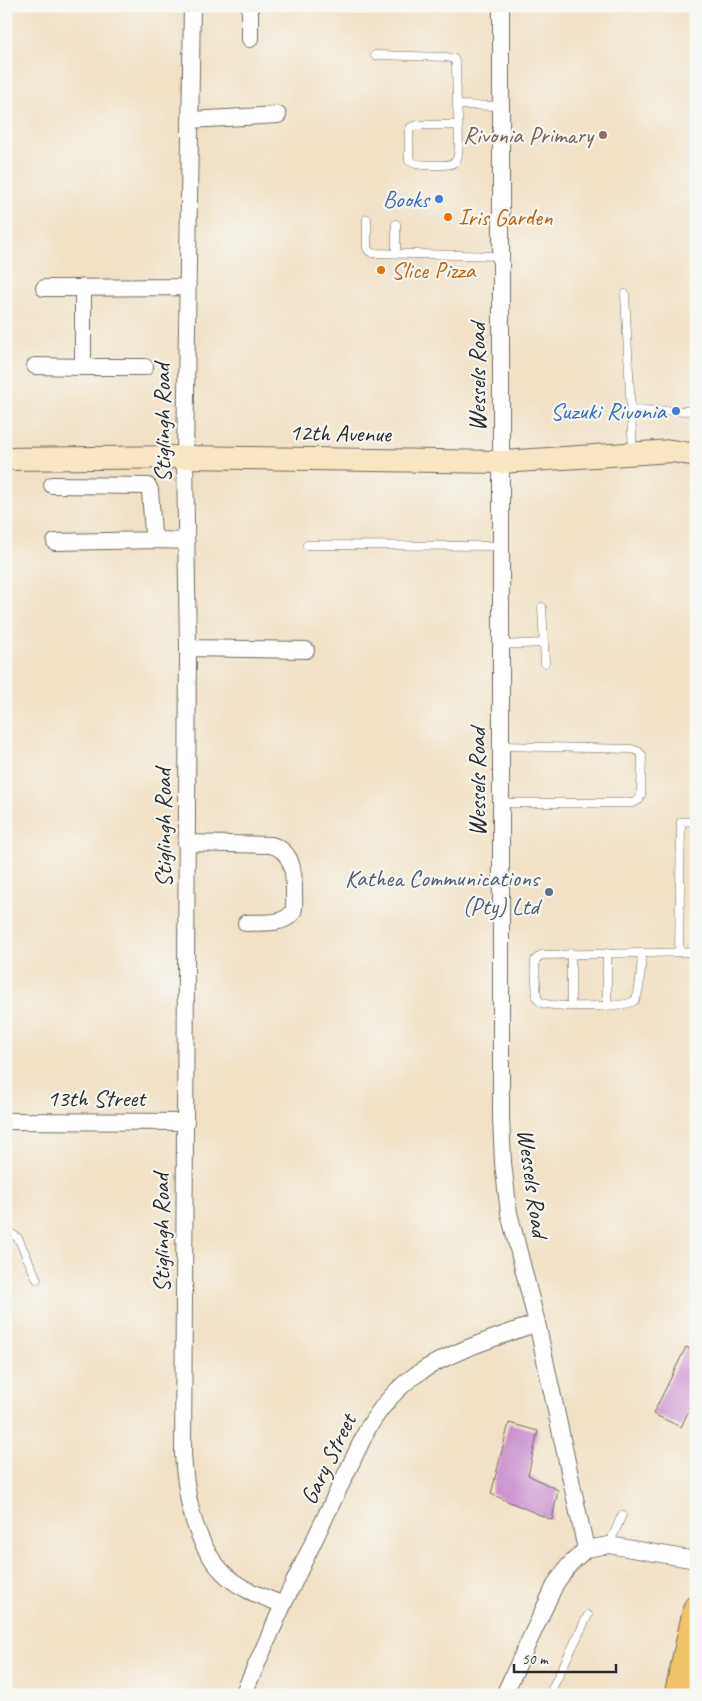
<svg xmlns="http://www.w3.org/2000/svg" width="702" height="1701" font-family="Caveat,sans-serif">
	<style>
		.building { fill: #ca90ce }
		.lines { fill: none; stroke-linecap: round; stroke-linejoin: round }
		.lane-casing { stroke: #706b61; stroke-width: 9 }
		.street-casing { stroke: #706b61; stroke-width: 18 }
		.secondary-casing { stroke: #706b61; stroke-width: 24 }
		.primary-casing { stroke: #706b61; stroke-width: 27 }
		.lane { stroke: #fff; stroke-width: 8 }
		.street { stroke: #fff; stroke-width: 16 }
		.secondary { stroke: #f9e7c3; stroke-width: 22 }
		.primary { stroke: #f1c369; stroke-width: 25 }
		.education-dot { fill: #8d6e63; stroke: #f6f6f2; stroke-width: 2 }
		.shop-dot { fill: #3f7fe0; stroke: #f6f6f2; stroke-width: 2 }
		.food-dot { fill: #e8710a; stroke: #f6f6f2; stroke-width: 2 }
		.service-dot { fill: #5c6f8a; stroke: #f6f6f2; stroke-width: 2 }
		.labels { text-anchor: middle; stroke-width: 4.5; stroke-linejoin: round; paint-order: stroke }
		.education-label { font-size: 24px; fill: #785e54; stroke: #f6f6f2; text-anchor: end }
		.shop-label { font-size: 24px; fill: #366cbe; stroke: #f6f6f2; text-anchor: end }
		.food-label { font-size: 24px; fill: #c56008; stroke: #f6f6f2; text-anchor: start }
		.street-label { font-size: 24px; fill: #2b2b2b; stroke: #f6f6f2 }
		.service-label { font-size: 24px; fill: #4e5e75; stroke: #f6f6f2; text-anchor: end }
	</style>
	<rect width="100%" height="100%" fill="#f6f6f2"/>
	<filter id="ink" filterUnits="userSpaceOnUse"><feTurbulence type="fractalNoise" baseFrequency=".02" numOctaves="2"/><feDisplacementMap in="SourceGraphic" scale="10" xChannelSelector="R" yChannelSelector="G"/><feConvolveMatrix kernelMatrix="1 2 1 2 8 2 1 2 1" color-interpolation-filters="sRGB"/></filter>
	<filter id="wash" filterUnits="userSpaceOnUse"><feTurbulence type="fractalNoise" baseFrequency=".0096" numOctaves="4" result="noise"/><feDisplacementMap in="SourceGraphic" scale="20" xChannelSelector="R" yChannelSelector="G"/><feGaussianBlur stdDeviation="1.12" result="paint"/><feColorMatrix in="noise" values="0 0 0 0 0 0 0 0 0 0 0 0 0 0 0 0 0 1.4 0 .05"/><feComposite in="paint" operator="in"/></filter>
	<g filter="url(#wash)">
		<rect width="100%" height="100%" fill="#f1e1c6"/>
		<g id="blocks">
			<path class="building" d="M686,1347L696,1352V1411L690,1408L681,1427L653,1414Z
				M509,1423L538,1431L528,1475L558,1490L552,1520L491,1494Z"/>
		</g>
	</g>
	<g filter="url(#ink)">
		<use href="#blocks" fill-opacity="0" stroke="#706b61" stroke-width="1"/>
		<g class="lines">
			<g class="lane-casing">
				<path id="lane" d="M375,55L447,57L454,59L456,64L457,105
					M458,125H418L411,127L409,131V161C417,166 427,165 437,165C443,165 451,166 456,161C461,154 458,115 457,105L501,106
					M367,219V248L369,251L372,253L501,256
					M396,224V254
					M625,294L633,452
					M630,410L696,411
					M307,545L501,546
					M542,607L545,663
					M501,645L543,643
					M501,746L631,749L638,751L642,755L641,795L639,800L633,803H501
					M679,952L681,822L696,821
					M642,953C641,963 641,995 634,1001C625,1008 553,1007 542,1003C539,1002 539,1000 537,998L535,965V960L541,955L696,952
					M571,1006V953
					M607,1006V953
					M6,1233L12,1234L18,1238L37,1279
					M609,1545L622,1515
					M549,1695L588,1615"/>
			</g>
			<g class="street-casing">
				<path id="street" d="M192,6L185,457L188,648L183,1454C186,1497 194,1548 229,1578C244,1591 265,1597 283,1605
					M501,6V1118L503,1163L509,1213L537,1323L586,1549
					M250,39V6
					M190,120L278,115
					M44,288L187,287
					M35,366L83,367V287
					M83,367H145
					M52,485L148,486L150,490L153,534L159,540L186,541
					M55,542L159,540
					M188,648L306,650
					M186,843L271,845C293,851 294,872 294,892C294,899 295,906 293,912C283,926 262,922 246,923
					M6,1121L186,1122
					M243,1695L283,1605L368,1428C381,1407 396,1388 417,1374C450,1351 499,1337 537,1323
					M504,1695L556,1583L569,1565L586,1549L609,1545L696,1560"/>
			</g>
			<g class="secondary-casing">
				<path id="secondary" d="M6,459L185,457L501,462L672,451L696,455"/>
			</g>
			<g class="primary-casing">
				<path id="primary" d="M677,1695L696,1608"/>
			</g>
			<use href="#lane" class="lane"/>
			<use href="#street" class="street"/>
			<use href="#secondary" class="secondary"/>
			<use href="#primary" class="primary"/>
		</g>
	</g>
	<circle class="education-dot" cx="603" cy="135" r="5"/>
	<g class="shop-dot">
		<circle cx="439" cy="199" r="5"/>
		<circle cx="676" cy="411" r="5"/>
	</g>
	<g class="food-dot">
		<circle cx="448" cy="217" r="5"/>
		<circle cx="381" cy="270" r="5"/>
	</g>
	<circle class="service-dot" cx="549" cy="892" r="5"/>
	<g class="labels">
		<g class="education-label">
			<text x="593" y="143">Rivonia Primary</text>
		</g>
		<g class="shop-label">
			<text x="429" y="207">Books</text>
			<text x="666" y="419">Suzuki Rivonia</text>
		</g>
		<g class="food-label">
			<text x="458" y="225">Iris Garden</text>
			<text x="391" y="278">Slice Pizza</text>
		</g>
		<g class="street-label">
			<text transform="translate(477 377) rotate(-90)" y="8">Wessels Road</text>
			<text transform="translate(162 423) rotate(-90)" y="8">Stiglingh Road</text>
			<text transform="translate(340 433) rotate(1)" y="8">12th Avenue</text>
			<text transform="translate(477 782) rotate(-90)" y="8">Wessels Road</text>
			<text transform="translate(163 828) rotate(-90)" y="8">Stiglingh Road</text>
			<text x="96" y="1106">13th Street</text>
			<text transform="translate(533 1183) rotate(82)" y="8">Wessels Road</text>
			<text transform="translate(161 1233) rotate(-90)" y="8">Stiglingh Road</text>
			<text transform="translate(328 1459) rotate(-64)" y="8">Gary Street</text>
		</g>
		<g class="service-label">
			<text x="539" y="886">Kathea Communications<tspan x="539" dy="28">(Pty) Ltd</tspan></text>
		</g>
	</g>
	<rect width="702" height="1701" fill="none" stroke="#f6f6f2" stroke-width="25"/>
	<path d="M514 1664v8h102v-8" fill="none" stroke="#2b2b2b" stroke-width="2.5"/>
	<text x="522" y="1664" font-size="15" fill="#2b2b2b" stroke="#f6f6f2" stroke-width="4" paint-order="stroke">50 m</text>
</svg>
